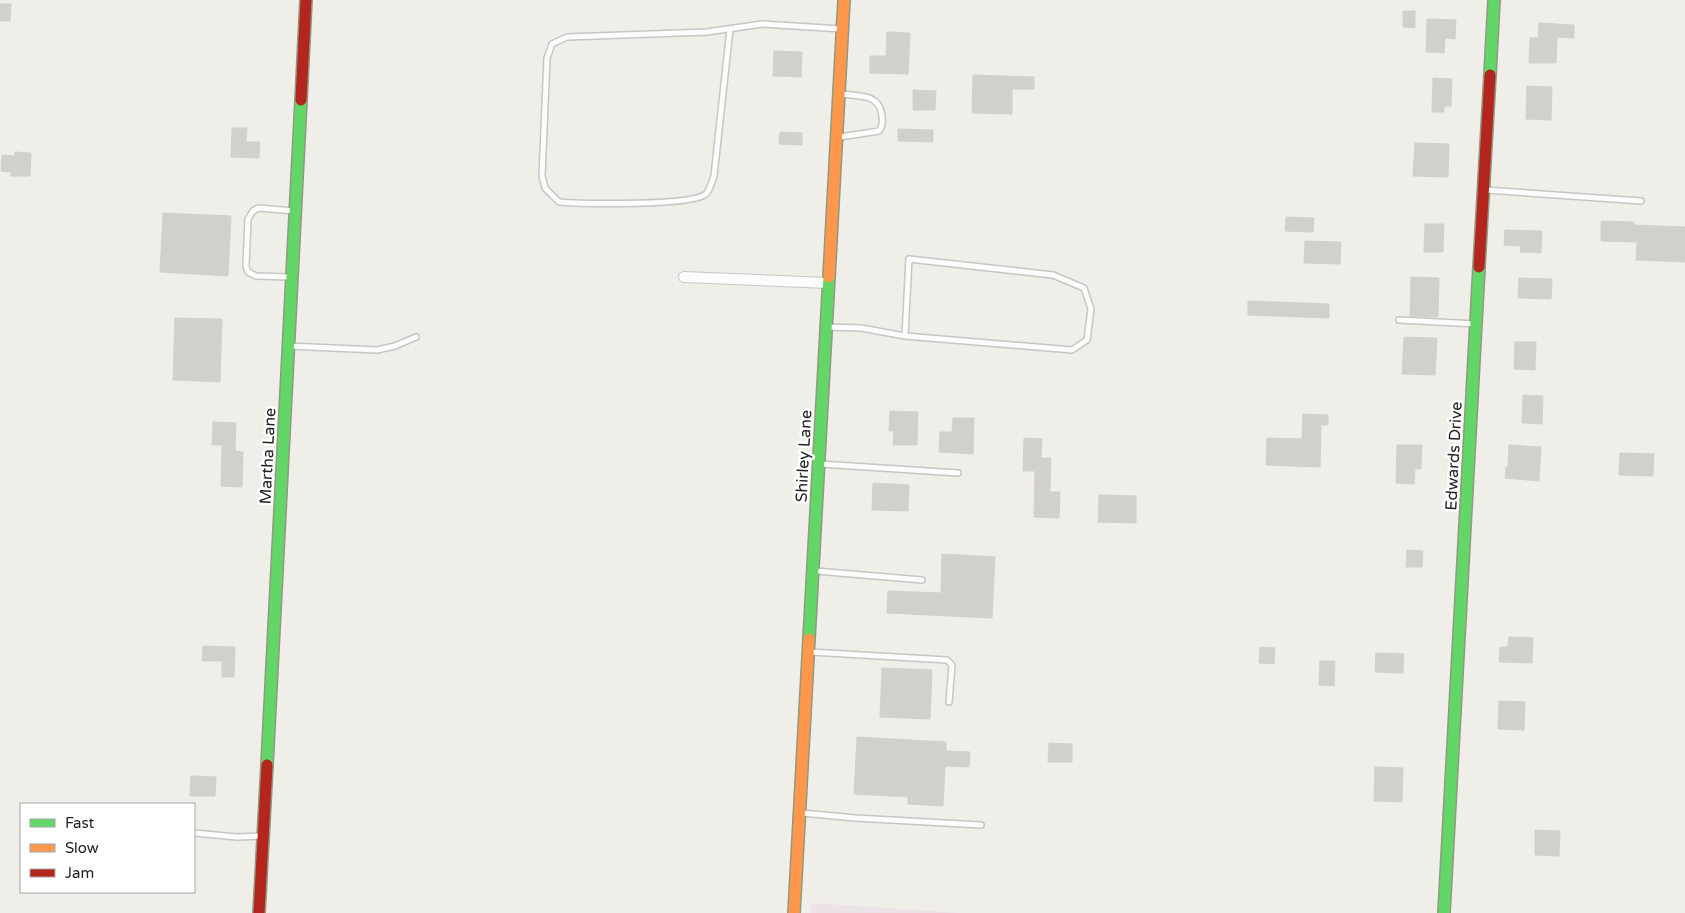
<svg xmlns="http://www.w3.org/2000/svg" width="1685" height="913" font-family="'Varela Round',sans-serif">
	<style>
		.industrial { fill: #ece3e6 }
		.building { fill: #d2d0cc; stroke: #d2d0cb }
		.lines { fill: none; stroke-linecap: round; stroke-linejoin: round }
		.lane-casing { stroke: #c6c6c4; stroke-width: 8 }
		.street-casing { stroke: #c6c6c4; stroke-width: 12 }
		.fast-casing { stroke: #929981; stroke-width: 14 }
		.slow-casing { stroke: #929981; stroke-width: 14 }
		.jam-casing { stroke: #929981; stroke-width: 14 }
		.lane { stroke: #fdfcfc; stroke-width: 5 }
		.street { stroke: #fdfcfc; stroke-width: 10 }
		.fast { stroke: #63d668; stroke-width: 11 }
		.slow { stroke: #ff974d; stroke-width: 11 }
		.jam { stroke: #b3261e; stroke-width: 11 }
		.labels { text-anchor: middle; stroke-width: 5; stroke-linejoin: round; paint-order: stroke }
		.street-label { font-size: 16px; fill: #212121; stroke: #fff }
	</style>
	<rect width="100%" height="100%" fill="#efeee9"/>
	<path class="industrial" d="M812,903L962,913H811Z"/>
	<path class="building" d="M0,4H11L10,21H0Z
		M1403,11H1415V28L1403,27Z
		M1427,19L1456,20L1455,39L1445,38L1444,53L1426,52Z
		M1539,23L1574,25V38L1557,37L1556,63H1529L1530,38H1538Z
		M887,32L910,33L908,74L870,73V56H886Z
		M774,51L802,52L801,77L773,76Z
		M973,75L1034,77V89H1012V114L972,113Z
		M1433,78L1452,79L1451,106H1444V112H1432Z
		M1527,86L1552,87L1551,120L1526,119Z
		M913,90L936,91L935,110H913Z
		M232,128H247L246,142H260L259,158L231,157Z
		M898,129L933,130V142L898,141Z
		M780,132L802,133V145L779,144Z
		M1415,143L1449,144L1448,177L1413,176Z
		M15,152L31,153L30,176H11V172L1,171L2,155L14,156Z
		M163,213L231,216L228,276L160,272Z
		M1286,217L1314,218L1313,232L1285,231Z
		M1601,221L1634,222V225L1685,227V262L1636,260L1637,242L1601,241Z
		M1425,224H1444L1443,252H1424Z
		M1505,230L1542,231L1541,253L1520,252L1521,246L1504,245Z
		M1305,241L1341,242L1340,264L1304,263Z
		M1411,277L1439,278L1438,317L1410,316Z
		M1519,278L1552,279L1551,299L1518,298Z
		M1248,301L1329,304V318L1248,315Z
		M175,318L222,319L220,382L173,380Z
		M1404,337L1437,338L1435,375L1402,374Z
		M1515,342H1536L1535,370L1514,369Z
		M1523,395L1543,396L1542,424L1522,423Z
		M890,411L918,412L917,445H893L894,431H889Z
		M1303,414L1328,415V425H1321L1320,467L1266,465L1267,438L1302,439Z
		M953,418H974L973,454L939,452L940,432H952Z
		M213,422L236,423L235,451L243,452L242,487L221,486L222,445H212Z
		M1024,438L1042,439L1041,458H1051L1050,492H1060L1059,518L1034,517L1035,471H1023Z
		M1397,445H1422L1421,469H1415L1414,484L1396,483Z
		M1509,445L1541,447L1539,481L1505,478L1506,467H1508Z
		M1620,453L1654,454L1653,476L1619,475Z
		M873,483L909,485L908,511L872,510Z
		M1099,495L1136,496V523L1098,522Z
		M1407,550L1423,551L1422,567H1406Z
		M942,554L995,557L992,618L887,613L888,591L941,593Z
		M1509,637L1533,638L1532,663L1499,662L1500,647H1508Z
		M203,646L235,647L234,677H222V661H202Z
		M1260,647L1275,648L1274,664L1259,663Z
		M1376,653L1404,654L1403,673L1375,672Z
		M1320,661H1335L1334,686L1319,685Z
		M882,668L932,670L930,719L880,717Z
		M1499,701L1525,702L1524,730L1498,729Z
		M857,737L946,742V751L970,752L969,767L945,766L943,806L908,804V797L854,794Z
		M1049,743L1072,744V762H1048Z
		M1375,767L1403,768L1402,802L1374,801Z
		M191,776L216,777L215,796H190Z
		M1535,830L1560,831L1559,856L1535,855Z"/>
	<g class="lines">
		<g class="lane-casing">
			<path id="lane" d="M730,29L714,176C712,181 710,190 706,194C693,206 582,204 559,202L545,188L542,176L547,58L552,44L567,37L707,32L762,24L842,29
				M840,137L879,131C882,126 883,123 882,116C880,94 860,96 841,94
				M1486,190L1641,201
				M289,277L256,276L248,272L246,266L248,219L253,211L258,208L294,211
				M1399,320L1476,324
				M827,327L861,328L905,336L1072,350L1087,340L1091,309L1084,288L1053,275L909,259L905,336
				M289,346L377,350L395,346L416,337
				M821,464L958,473
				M816,571L922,580
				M811,652L947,660L952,665L949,702
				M802,813L855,818L981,825
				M194,833L237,837L260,836"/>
		</g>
		<g class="street-casing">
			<path id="street" d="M684,277L828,283"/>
		</g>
		<g class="fast-casing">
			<path id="fast" d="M1490,75L1494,0
				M809,639L829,277
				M267,765L301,100
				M1444,913L1479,267"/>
		</g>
		<g class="slow-casing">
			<path id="slow" d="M829,277L844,0
				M794,913L809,639"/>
		</g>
		<g class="jam-casing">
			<path id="jam" d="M301,100L306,0
				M1479,267L1490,75
				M259,913L267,765"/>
		</g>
		<use href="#lane" class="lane"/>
		<use href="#street" class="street"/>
		<use href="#fast" class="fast"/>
		<use href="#slow" class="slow"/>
		<use href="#jam" class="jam"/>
	</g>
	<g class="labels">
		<g class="street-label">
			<text transform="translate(267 456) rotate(-87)" y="6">Martha Lane</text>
			<text transform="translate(803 456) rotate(-87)" y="6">Shirley Lane</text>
			<text transform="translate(1453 456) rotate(-87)" y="6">Edwards Drive</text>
		</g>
	</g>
	<rect x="20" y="803" width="175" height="90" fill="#ffffff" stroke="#a6a6a6"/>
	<rect x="30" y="819" width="25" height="8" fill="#63d668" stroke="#a6a6a6"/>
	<text x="65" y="828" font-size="15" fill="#212121">Fast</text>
	<rect x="30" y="844" width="25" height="8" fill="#ff974d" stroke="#a6a6a6"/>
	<text x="65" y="853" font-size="15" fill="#212121">Slow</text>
	<rect x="30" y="869" width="25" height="8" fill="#b3261e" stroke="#a6a6a6"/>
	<text x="65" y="878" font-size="15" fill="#212121">Jam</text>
</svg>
